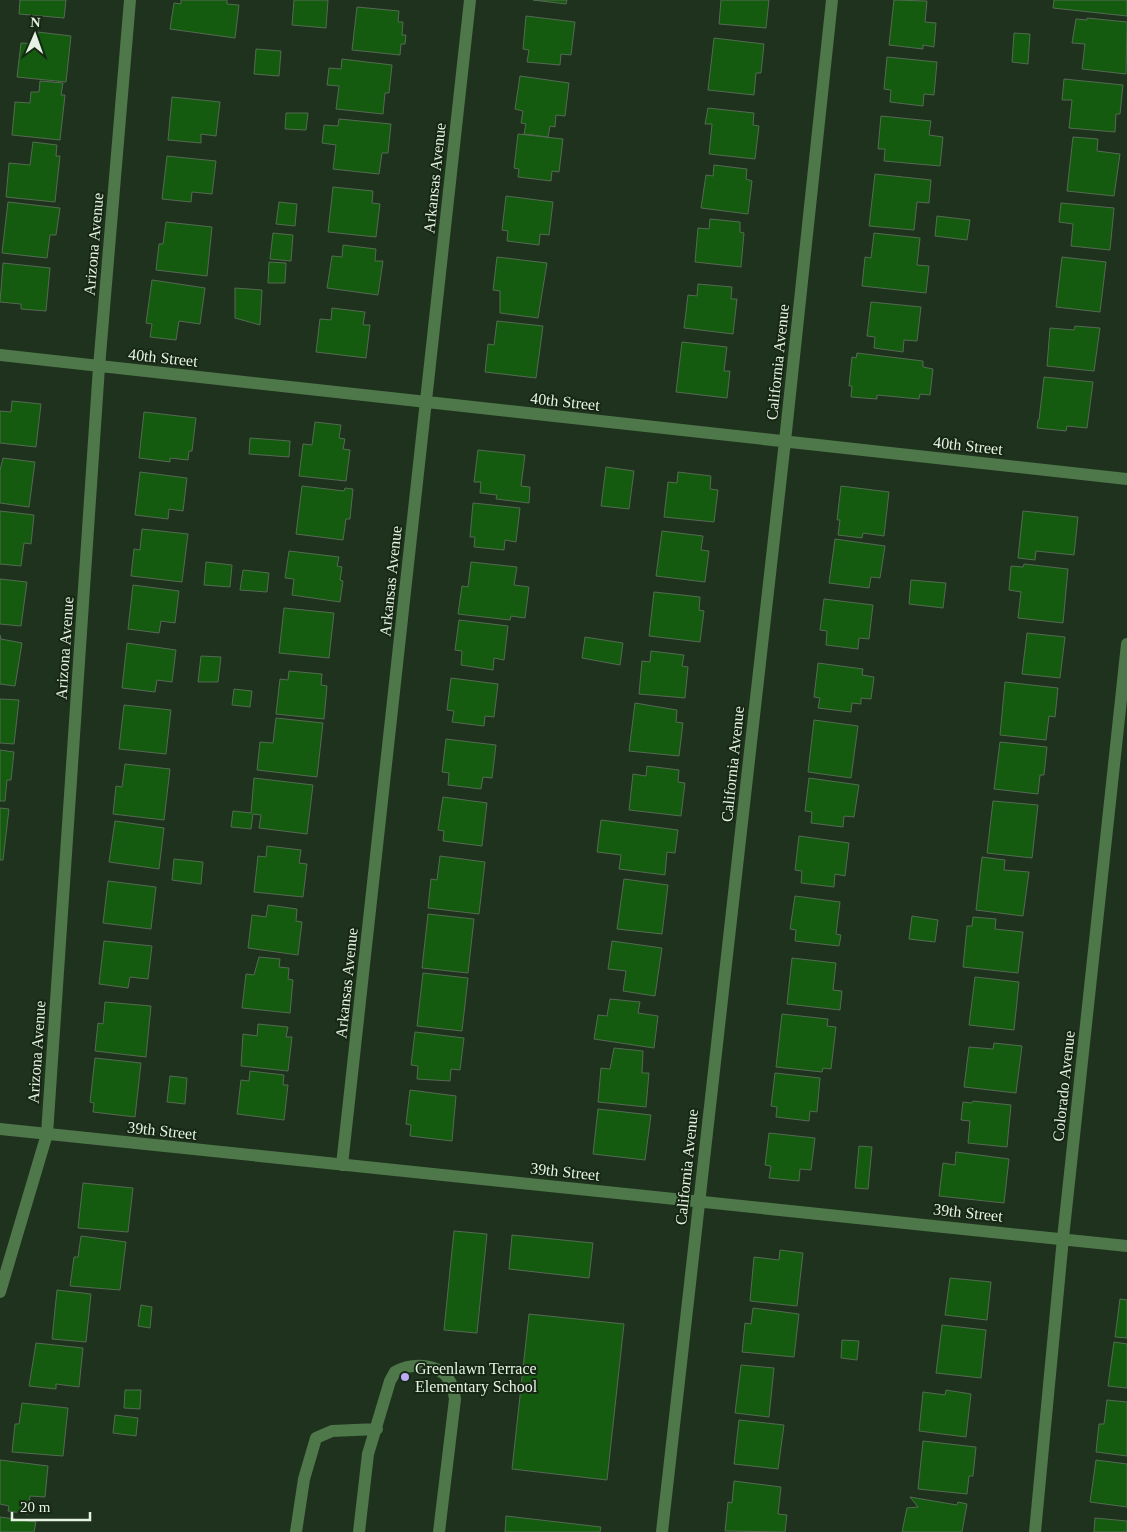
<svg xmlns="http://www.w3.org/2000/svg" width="1127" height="1532" font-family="'Times New Roman',serif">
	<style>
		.building { fill: #145b10; stroke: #546a52 }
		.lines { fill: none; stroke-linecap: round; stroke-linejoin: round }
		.service { stroke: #4e774a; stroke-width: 12 }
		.minor { stroke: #4e774a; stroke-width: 12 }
		.poi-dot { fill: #bcaaf6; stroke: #162814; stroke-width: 2 }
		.labels { text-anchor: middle; stroke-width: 4; stroke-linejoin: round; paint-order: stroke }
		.street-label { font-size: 16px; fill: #e5f2e4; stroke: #162814 }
		.poi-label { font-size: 16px; fill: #e5f2e4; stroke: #162814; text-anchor: start }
	</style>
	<rect width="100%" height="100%" fill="#1f321d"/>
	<path class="building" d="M20,0H66L64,18L19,14Z
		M181,0H227V4L239,5L235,38L170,29L174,3L181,4Z
		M294,0H328L326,28L292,25Z
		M533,0H567L566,4Z
		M721,0H769L766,28L719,24Z
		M894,0L927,1L925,22L936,23L934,47L923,45V49L889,45Z
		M1054,0H1127V16L1053,8Z
		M357,7L399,11L398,22H403L402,35H406L405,44H401L400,55L352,50Z
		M526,16L575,22L571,55L561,54L560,65L527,62L529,50L523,49Z
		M1087,18L1127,22L1126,74L1082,69L1085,44L1072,43L1076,19L1087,20Z
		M38,32L71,36L66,82L17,77L21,43L37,44Z
		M1014,33L1030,34L1028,64L1012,62Z
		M714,38L764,44L761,73H756L754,95L708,90Z
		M256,49L281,51L279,76L254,74Z
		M887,57L937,62L934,95L924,94L923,106L890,102L891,90L884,89Z
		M342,59L392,65L389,93H385L383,114L336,109L339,86L327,85L329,68L341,69Z
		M520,76L569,83L565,116L556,115L555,127L550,126L548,137L524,134L526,124L521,123L523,111L515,109Z
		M1064,79L1123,85L1120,114H1116L1115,132L1069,128L1072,100H1062Z
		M40,81L63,83L61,95H65L60,140L12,135L15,102L30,103L31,92H39Z
		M172,97L220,102L216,136L201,134V143L168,140Z
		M708,108L754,113L753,125L759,126L755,159L709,154L712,124H705Z
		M286,113H308L306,130L285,129Z
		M881,116L931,121L929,135L943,137L940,166L884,161L885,149H878Z
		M339,119L391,124L388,153H382L379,174L333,169L336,145L322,143L324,125L338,126Z
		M518,134L563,139L559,172L552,171L551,181L518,177L519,169L514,168Z
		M1073,137L1098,139L1097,151L1120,154L1114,196L1067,191Z
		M33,142L57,145L56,156H60L55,202L6,197L9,163L30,165Z
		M167,156L216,161L212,194L192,192L191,202L162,199Z
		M714,165L747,169L746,179L752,181L748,214L701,208L706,175L713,176Z
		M875,174L931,180L929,203L917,202L914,230L869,226Z
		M333,187L373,191L372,203L380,204L376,237L328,232Z
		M506,196L553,202L549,235L540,234L539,245L507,241L508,231L502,230Z
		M8,202L60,208L56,235H50L47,258L2,253Z
		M279,202L297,204L295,226L276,224Z
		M1061,203L1114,208L1110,250L1071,246L1073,224L1059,222Z
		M937,216L970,220L967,240L935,236Z
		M710,219L740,222V232L744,233L741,267L695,262L698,228L709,229Z
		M166,222L212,227L207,276L156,270L159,244H163Z
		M273,233L293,235L291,261L270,259Z
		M874,233L920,238L917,265L929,266L926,293L862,286L865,257L871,258Z
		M343,245L376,249L375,261H383L378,295L327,288L332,256L342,257Z
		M497,257L547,263L538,318L500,313V291L493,290Z
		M1062,257L1106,262L1100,312L1056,307Z
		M269,262L286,263L285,283H268Z
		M3,263L50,268L46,311L21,309V304L0,302Z
		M152,280L205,288L200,324L179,321L176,340L150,337L152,324L146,323Z
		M698,284L732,287L731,299H737L733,334L684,328L688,295L697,296Z
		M235,288L262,290L260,325L235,318Z
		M871,302L921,307L917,341L904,340L903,352L874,348L875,337L867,336Z
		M332,308L365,312L363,325H370L366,358L316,352L320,319L331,320Z
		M497,321L543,326L536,378L485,372L488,344L494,345Z
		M1075,326L1100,328L1094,371L1047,366L1050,328L1074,330Z
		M682,342L727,347L724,371H730L727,398L676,392Z
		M857,353L923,361V367L933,369L930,395L920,394L919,399L877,395V399L851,397L852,386H849L852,357L856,358Z
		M1044,377L1093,382L1087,428L1067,426L1066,431L1037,428L1038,420H1039Z
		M12,401L41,404L36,447L0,443V411L11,412Z
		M144,412L196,418L192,451H189L188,460L170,458V462L139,458Z
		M315,422L341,425L339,438L345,439L343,449L350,450L346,481L299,476L303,444L312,445Z
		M250,438L290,441L289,457L249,454Z
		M478,450L525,455L521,486L530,487L529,503L496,499L497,495L480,493L481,482H474Z
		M3,458L35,462L29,507L0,503V470Z
		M606,467L634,471L629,509L601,506Z
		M140,472L187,478L183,511L169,509L168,519L135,515Z
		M678,472L711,476L710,489L718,490L714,522L664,517L668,482L677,483Z
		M302,486L344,491L345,488L353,489L350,519H346L343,540L296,534Z
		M841,486L889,492L884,536L863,533L862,538L838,535L840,520H837Z
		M473,503L520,508L516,542L505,540L504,550L474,547L475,537H470Z
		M0,511L34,515L31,544L24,543L21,566L0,564Z
		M1023,511L1078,517L1074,555L1036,551L1035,560L1018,558Z
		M142,529L188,534L182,582L131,576L134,549L140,550Z
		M662,531L703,536L701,550L709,551L705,582L656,576Z
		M835,539L885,546L880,578L871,577L869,588L829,583Z
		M289,551L339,557L337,566L342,567L340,580L343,581L340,602L292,595L294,579L285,578Z
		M206,562L232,565L230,587L204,585Z
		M471,562L517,567L514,585L529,587L525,618L511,616L510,620L458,614L462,586L468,587Z
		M1024,564L1068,569L1063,623L1018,618L1021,592L1009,590L1011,566L1023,567Z
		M243,570L269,573L267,592L240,590Z
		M0,579L27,582L21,626L0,624Z
		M911,580L946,583L943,608L909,604Z
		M133,585L179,591L175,623L161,621L159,633L128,629Z
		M654,592L700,597L699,610L704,611L700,642L649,636Z
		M824,599L873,605L869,639L859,638L858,649L826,645L827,631L820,630Z
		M284,608L334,613L329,658L279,653Z
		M459,620L508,626L504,660L494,658L493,670L461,665L462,651L455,650Z
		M1027,633L1065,637L1060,678L1022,674Z
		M0,635L1,639L22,643L15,686L0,684Z
		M585,637L623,643L620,665L582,658Z
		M127,643L176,650L172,682L157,680L155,692L122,688Z
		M651,651L684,655L682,666L688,667L685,698L639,694L642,661L650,662Z
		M201,656L221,657L218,682H198Z
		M818,663L863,669L862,675L874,677L871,699L861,698V704L852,703L851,712L818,708L820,698L814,697Z
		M289,671L322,674L321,685L327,686L324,719L276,714L280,679L288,680Z
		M451,678L498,684L494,717L485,716L484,726L452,722L454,711L447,710Z
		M1005,682L1058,688L1055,717L1049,716L1046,740L1000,735Z
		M234,689L252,691L250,707L232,705Z
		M0,699L19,700L14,744L0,743Z
		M635,703L677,710L676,722L683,723L679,756L629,751Z
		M124,705L171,710L166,754L119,749Z
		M276,718L323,723L317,777L257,770L260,742L273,743Z
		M814,720L858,726L851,778L808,772Z
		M446,739L496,745L492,778L483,777L481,789L448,785L449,773L442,772Z
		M1000,742L1047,747L1044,775H1040L1038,794L994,789Z
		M0,750L14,752L11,780H7L5,801H0Z
		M125,764L170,769L164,820L113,814L116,786L122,787Z
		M647,766L679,770L678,782L685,783L681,816L629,810L633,774L646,776Z
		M254,778L313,785L307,834L259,828L261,815L253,814L251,829L231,827L233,811L251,813Z
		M809,778L859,785L854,817L844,816L843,827L811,823L812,812L805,811Z
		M443,797L487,803L482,846L443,841L444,831L438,830Z
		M993,801L1038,805L1032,858L987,853Z
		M0,808L9,809L3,860H0Z
		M601,820L678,830L675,853L667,852L665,875L619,869L621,855L597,852Z
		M115,821L164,828L159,869L109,862Z
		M799,836L849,843L845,876L835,874L834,887L801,883L802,871L795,870Z
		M267,846L301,850L299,863L307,864L303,897L254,892L258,856L266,857Z
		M440,856L485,862L479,914L428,908L431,879L437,880Z
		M982,857L1005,860L1004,870L1029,872L1023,916L976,910Z
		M174,859L203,862L201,884L172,880Z
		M624,879L668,885L662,934L617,929Z
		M108,881L156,887L151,929L103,923Z
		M795,896L840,902L836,934L841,935L839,946L795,941L796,930L790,929Z
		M268,905L297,909L296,921L302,922L298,955L248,948L252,915L266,917Z
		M428,914L474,919L468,973L422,968Z
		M912,916L938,920L935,942L909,939Z
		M973,917L996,919L995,929L1023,932L1018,973L963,967L967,926H972Z
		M104,941L152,946L148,979L130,977L128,988L99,984Z
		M612,941L662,948L655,996L623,991L626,971L608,969Z
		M259,957L280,959L279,967L289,968L288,979L293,980L290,1013L242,1008L246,974L254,975Z
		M792,958L836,963L833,990L842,991L840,1010L787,1004Z
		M423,973L468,978L462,1031L417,1026Z
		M975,977L1019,982L1014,1030L969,1025Z
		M610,999L640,1002L638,1013L658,1016L654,1048L594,1039L598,1015L607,1016Z
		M105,1002L151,1006L146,1057L95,1051L98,1023L103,1024Z
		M782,1014L828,1019L827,1026L836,1027L831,1069L823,1068L822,1072L776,1067Z
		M258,1024L288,1027L286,1037H292L288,1071L241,1066L243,1034L257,1036Z
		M415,1032L464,1038L460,1070L451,1069L450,1081L417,1079L418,1066L411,1065Z
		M994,1043L1022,1046L1016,1093L964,1087L969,1047L993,1049Z
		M614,1048L643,1051L642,1073H649L646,1107L598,1102L601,1068L610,1069Z
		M95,1058L141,1063L135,1117L93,1112L94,1103L90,1102Z
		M250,1071L284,1075L283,1085H288L284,1120L237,1114L241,1080L249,1081Z
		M775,1073L820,1078L817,1112L810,1111L809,1121L776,1117L777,1107L771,1106Z
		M170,1076L187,1078L185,1104L167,1102Z
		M410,1090L456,1096L452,1141L410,1136L411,1125L406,1124Z
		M973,1101L1011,1105L1007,1147L968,1143L970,1121L961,1120L963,1102L972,1103Z
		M598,1109L651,1115L645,1160L593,1154Z
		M769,1133L815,1138L811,1170L800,1169L799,1181L769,1178L771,1166L765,1165Z
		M859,1146L872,1147L868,1189L855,1188Z
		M956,1152L1009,1159L1004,1203L939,1196L943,1163L955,1165Z
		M83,1183L133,1188L128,1232L78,1228Z
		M454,1231L487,1234L477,1333L444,1330Z
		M512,1235L593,1243L589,1278L509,1269Z
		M81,1236L126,1242L120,1290L70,1286L74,1257H78Z
		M780,1250L803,1253L797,1306L750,1301L754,1257L779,1260Z
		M950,1278L991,1282L987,1320L945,1315Z
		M57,1290L91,1294L86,1342L52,1339Z
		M1120,1299L1127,1300V1338L1115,1337Z
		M141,1305L152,1307L150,1328L138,1326Z
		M753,1308L799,1314L794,1357L742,1352L745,1323L751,1324Z
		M529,1314L624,1324L607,1480L512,1469Z
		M942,1325L986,1330L981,1378L936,1373Z
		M842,1340L859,1341L857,1360L841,1358Z
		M1114,1342L1127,1344V1388L1108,1386Z
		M36,1343L83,1348L79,1387L56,1384V1389L29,1386Z
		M741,1365L774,1368L769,1417L735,1413Z
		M125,1390H141L140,1409L124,1408Z
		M946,1390L971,1394L966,1437L919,1431L923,1392L945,1395Z
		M1107,1400L1127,1402V1456L1096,1452L1099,1424H1104Z
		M22,1403L68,1408L63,1456L12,1452L15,1424H19Z
		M115,1415L138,1418L136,1436L113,1433Z
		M739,1420L784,1425L778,1469L734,1464Z
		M923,1441L976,1447L973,1476H969L967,1494L918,1489Z
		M0,1460L48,1466L45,1497L30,1496L28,1514L8,1511L9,1506L0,1504Z
		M1096,1460L1127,1464V1507L1090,1502Z
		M734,1481L781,1487L778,1514L787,1515L785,1532L725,1531L728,1502L732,1503Z
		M910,1497L957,1505L958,1502L967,1504L962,1532H902L907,1508L918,1507Z
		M506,1516L601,1527L600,1532H505Z
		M0,1517L36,1522L34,1532H0Z
		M1095,1518L1127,1521V1532H1094Z"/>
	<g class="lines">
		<path class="service" d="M296,1532L304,1479L316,1438L332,1431L377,1429
			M359,1532L368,1454L390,1381L395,1372C410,1363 438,1362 449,1380C453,1385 454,1393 455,1399L439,1532"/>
		<path class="minor" d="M0,355L1127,479
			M0,1129L1127,1246
			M342,1165L470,0
			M0,1292L47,1134L99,367L130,0
			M662,1532L785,441L832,0
			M1035,1532L1063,1238L1127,644"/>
	</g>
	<circle class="poi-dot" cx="405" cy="1377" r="5"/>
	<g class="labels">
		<g class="street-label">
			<text transform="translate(434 178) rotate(-84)" y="6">Arkansas Avenue</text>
			<text transform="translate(93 244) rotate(-85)" y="6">Arizona Avenue</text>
			<text transform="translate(163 357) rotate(6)" y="6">40th Street</text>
			<text transform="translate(777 362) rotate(-84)" y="6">California Avenue</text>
			<text transform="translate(565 401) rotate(6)" y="6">40th Street</text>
			<text transform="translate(968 445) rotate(6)" y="6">40th Street</text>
			<text transform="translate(390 581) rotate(-84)" y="6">Arkansas Avenue</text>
			<text transform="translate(64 648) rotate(-86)" y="6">Arizona Avenue</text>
			<text transform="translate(732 764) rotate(-84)" y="6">California Avenue</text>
			<text transform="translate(346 983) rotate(-84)" y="6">Arkansas Avenue</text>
			<text transform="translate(36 1052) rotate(-86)" y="6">Arizona Avenue</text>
			<text transform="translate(1063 1086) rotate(-84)" y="6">Colorado Avenue</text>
			<text transform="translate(162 1130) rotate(6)" y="6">39th Street</text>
			<text transform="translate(686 1167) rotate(-84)" y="6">California Avenue</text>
			<text transform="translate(565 1171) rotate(6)" y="6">39th Street</text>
			<text transform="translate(968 1212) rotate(6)" y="6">39th Street</text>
		</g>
		<g class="poi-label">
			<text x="415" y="1374">Greenlawn Terrace<tspan x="415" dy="18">Elementary School</tspan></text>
		</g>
	</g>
	<g transform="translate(35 35) rotate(2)" stroke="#162814" stroke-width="4" paint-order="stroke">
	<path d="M0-4L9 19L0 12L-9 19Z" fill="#e5f2e4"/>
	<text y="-8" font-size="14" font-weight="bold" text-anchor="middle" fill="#e5f2e4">N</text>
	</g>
	<path d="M12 1512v8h78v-8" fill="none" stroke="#e5f2e4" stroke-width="2.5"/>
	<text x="20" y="1512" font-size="15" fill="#e5f2e4" stroke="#162814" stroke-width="4" paint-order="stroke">20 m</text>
</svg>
